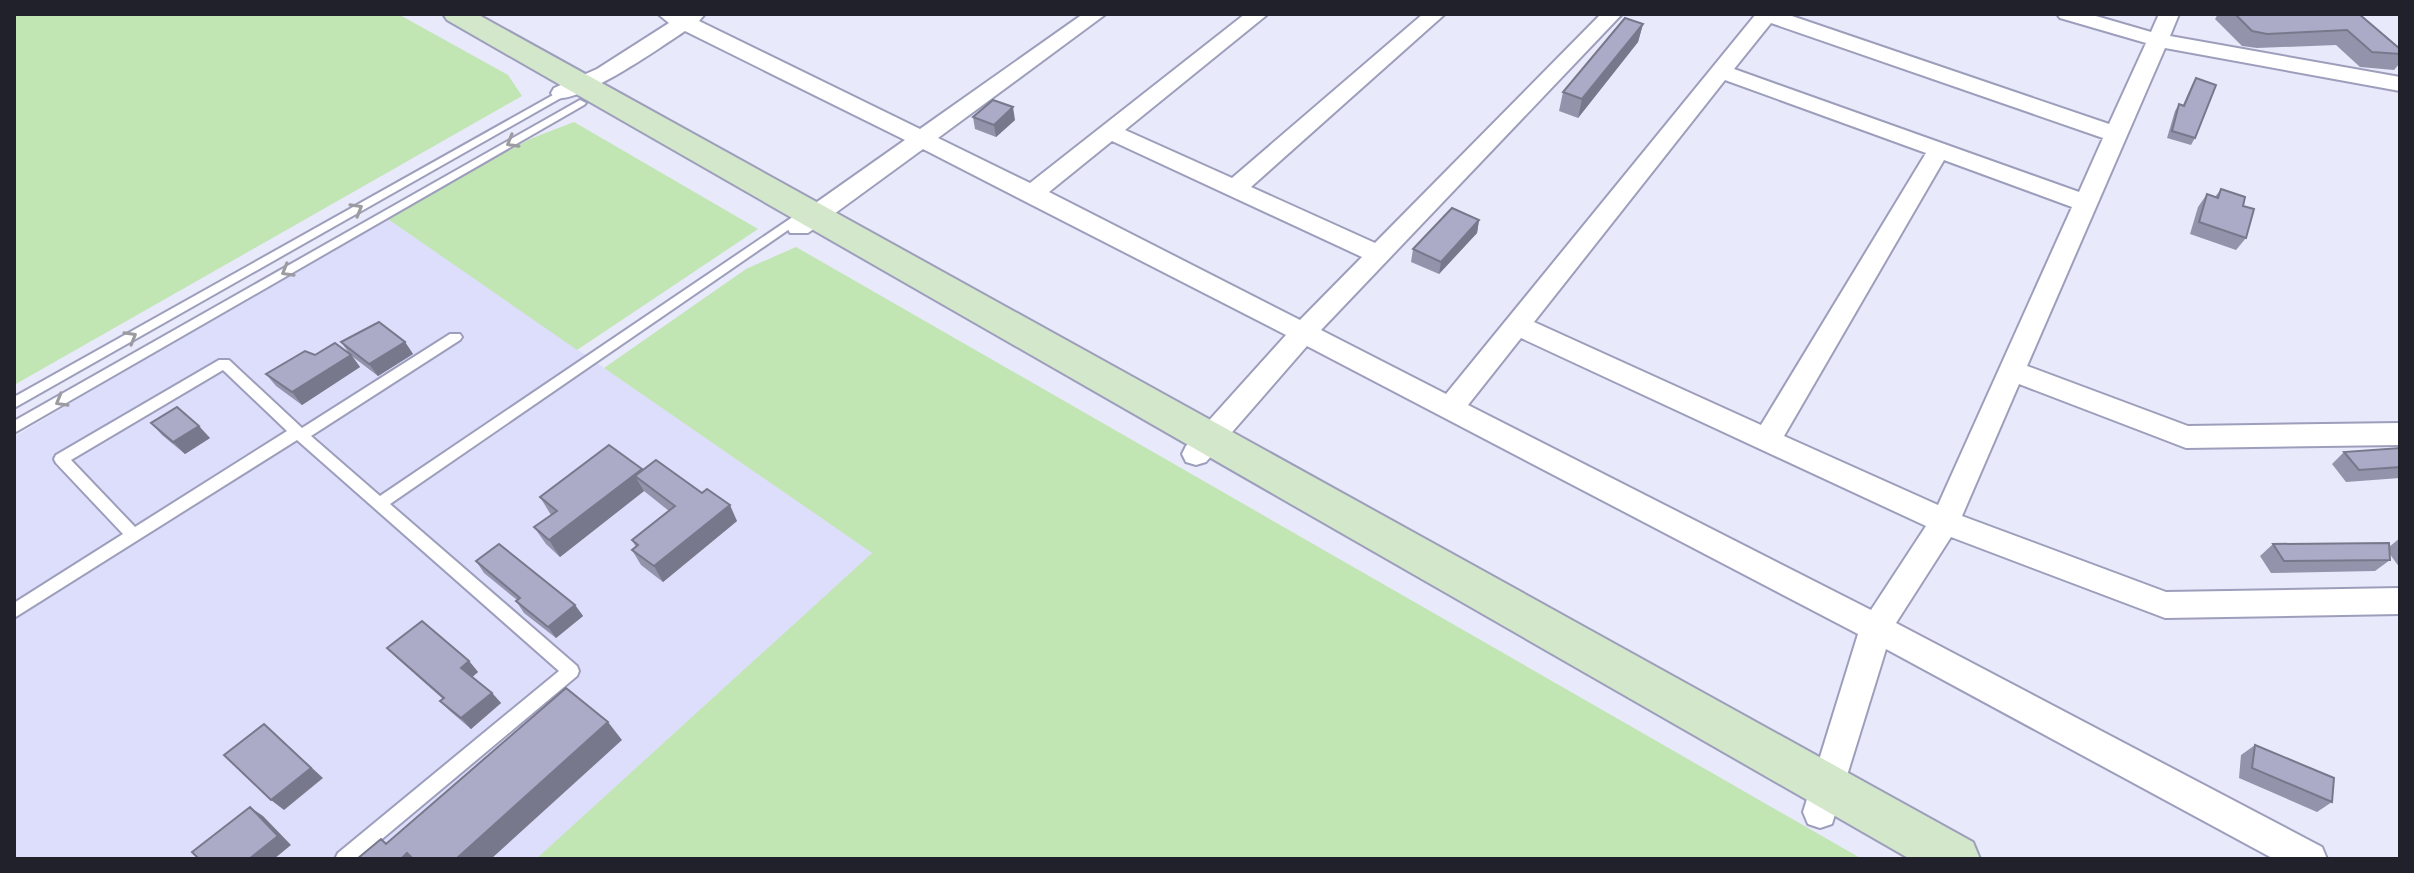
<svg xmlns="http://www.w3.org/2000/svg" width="2414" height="873" font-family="'PT Sans',sans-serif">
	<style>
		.built { fill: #ddddfc }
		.green { fill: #c1e5b3 }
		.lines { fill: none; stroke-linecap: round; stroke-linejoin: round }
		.lane-casing { stroke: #9d9ebb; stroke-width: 4 }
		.street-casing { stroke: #9d9ebb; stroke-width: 4 }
		.secondary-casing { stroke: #9d9ebb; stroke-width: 4 }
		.lane { fill: #fff; fill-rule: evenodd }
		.street { fill: #fff; fill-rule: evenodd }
		.secondary { fill: #d3e7ca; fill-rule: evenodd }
		.wall { fill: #9393ac }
		.shaded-wall { fill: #78788c }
		.building { fill: #ababc8; stroke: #78788c; stroke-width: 2 }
		.oneway { stroke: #9b9ba0 }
	</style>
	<rect width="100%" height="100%" fill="#e8e9fb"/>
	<path class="built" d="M385,217L872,553L536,859H14V437Z"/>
	<path class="green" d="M14,14H398L508,75L522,96L14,385Z
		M574,122L758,229L577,350L385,217L530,139Z
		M796,247L1862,859H536L872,553L604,368L746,269Z"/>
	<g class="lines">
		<g class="lane-casing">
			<path id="lane" d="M562,90L567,93L566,95L14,408V397Z
				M580,100L586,103L584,105L14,433V421Z
				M803,210L807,211L809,214L807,217L390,504L577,666L579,671L577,676L358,859H335L338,853L559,671L297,440L14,618V603L123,534L56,463L54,459L56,455L219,360H229L302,428L450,334H460L462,337L460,340L311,436L380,496ZM223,370L287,431L135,527L71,460Z"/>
		</g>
		<g class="street-casing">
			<path id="street" d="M658,14H705L699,21L920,129L1083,14H1106L938,138L1030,183L1245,14H1268L1125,130L1232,178L1423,14H1445L1251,187L1375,243L1601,14H1622L1321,330L1446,394L1756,14H1786L2109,124L2146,43L2060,18L2057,14H2089L2151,32L2159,14H2179L2170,36L2400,77V91L2165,48L2027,366L2188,426L2400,423V445L2186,448L2019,384L1962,516L2166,592L2400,588V614L2165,618L1951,537L1896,623L2322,847L2327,859H2274L1886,649L1832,824L1820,828L1808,824L1803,812L1858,634L1307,346L1206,462L1196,465L1186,462L1182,454L1186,446L1286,335L923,149L808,233H790L787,227L790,221L905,140L685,31C661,47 580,104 554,98L551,93L554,88L597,69L669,23ZM1771,23L2103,138L2079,192L1734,69ZM1725,80L1926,153L1761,425L1534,322ZM1112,141L1362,257L1300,320L1049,192ZM1944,160L2072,207L1938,505L1784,436ZM1521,338L1926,526L1871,610L1468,405Z"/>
		</g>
		<g class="secondary-casing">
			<path id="secondary" d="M443,14H477L1973,842L1980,859H1910L447,20Z"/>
		</g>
		<use href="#lane" class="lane"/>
		<use href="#street" class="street"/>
		<use href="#secondary" class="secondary"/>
	</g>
	<path class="wall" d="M2218,14H2359L2400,49V63L2394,70L2360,67L2336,45L2257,48L2242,46L2215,19Z
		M1643,24L1638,42L1578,118L1559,111L1563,92Z
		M2196,78L2195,138L2191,145L2167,138L2175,111L2179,104L2183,105L2192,85Z
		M973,117L1015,120L996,137L975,129Z
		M2221,189L2243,206L2246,238L2236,250L2190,234L2198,207L2207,194L2215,197Z
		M1479,220L1477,233L1439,274L1411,262L1413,249Z
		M341,342H405L413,354L378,376L353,357L360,367L302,405L276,386L266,374L315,355L349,353Z
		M151,423L210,438L185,454L162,435Z
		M2400,448V478L2346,482L2332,464L2344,452Z
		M643,470L737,521L663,582L641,565L632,550L636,547L632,540L669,511L644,491L560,557L546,544L534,527L551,515L540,497Z
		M2400,538V568L2389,553L2390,560L2375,571L2271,573L2260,556L2273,544L2389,547Z
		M476,561L575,605L583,616L556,638L524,613L516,601L517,600L484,573Z
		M387,648L469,661L478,672L472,677L492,693L501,703L471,729L450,711L440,701L443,699L398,659Z
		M2255,745L2332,802L2317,812L2239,778L2241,755Z"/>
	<path class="shaded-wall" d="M1643,24L1638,42L1578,118L1582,99Z
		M1013,107L1015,120L996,137L994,125Z
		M1479,220L1477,233L1439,274L1441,262Z
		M405,342L413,354L378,376L369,364Z
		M351,355L360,367L302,405L292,392Z
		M199,426L210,438L185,454L173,442Z
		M642,469L651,486L635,476L644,491L560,557L549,540Z
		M730,505L737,521L663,582L654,566Z
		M575,605L583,616L556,638L548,627Z
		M469,661L478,672L470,679L461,668Z
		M492,693L501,703L471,729L461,718Z
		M608,722L622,740L491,859H456Z
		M276,735L323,778L284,810L271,800Z
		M250,807L263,816L291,845L274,859H249Z
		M381,839L403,857L407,853L414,859H401Z"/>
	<path class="building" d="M2235,14H2359L2400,49V54L2372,52L2347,30L2267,34L2252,31Z
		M1625,18L1643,24L1582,99L1563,92Z
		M2196,78L2216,85L2195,138L2172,131L2179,104L2184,106Z
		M993,100L1013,107L994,125L973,117Z
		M2221,189L2245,197L2243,206L2254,209L2246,238L2199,222L2207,194L2218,198Z
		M1452,208L1479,220L1441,262L1413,249Z
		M379,322L405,342L369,364L341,342Z
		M335,343L351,355L292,392L266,374L305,351L315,355Z
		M177,407L199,426L173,442L151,423Z
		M609,445L642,469L549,540L534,527L557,511L540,497Z
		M2400,448V467L2359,470L2344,452Z
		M656,460L702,493L707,489L730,505L654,566L632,550L638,545L632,540L675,506L635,476Z
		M2389,543L2390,560L2284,561L2273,544Z
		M499,544L575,605L548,627L516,601L520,598L476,561Z
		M422,621L469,661L461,668L492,693L461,718L440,701L444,698L387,648Z
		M566,688L608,722L456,859H413L407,853L401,859H357L381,839L386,844Z
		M264,724L311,768L271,800L224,755Z
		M2255,745L2334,778L2332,802L2252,768Z
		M250,807L278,836L249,859H199L192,852Z"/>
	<defs><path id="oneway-chevron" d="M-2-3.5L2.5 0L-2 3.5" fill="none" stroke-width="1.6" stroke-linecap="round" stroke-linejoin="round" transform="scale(2)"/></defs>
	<g class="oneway">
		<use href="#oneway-chevron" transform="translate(512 142) rotate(150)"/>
		<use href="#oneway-chevron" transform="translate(357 209) rotate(-30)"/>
		<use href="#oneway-chevron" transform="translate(287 271) rotate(150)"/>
		<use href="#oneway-chevron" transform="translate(131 337) rotate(-30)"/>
		<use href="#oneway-chevron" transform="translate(61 401) rotate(150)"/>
	</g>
	<rect width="2414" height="873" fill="none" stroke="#21212c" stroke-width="32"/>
</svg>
